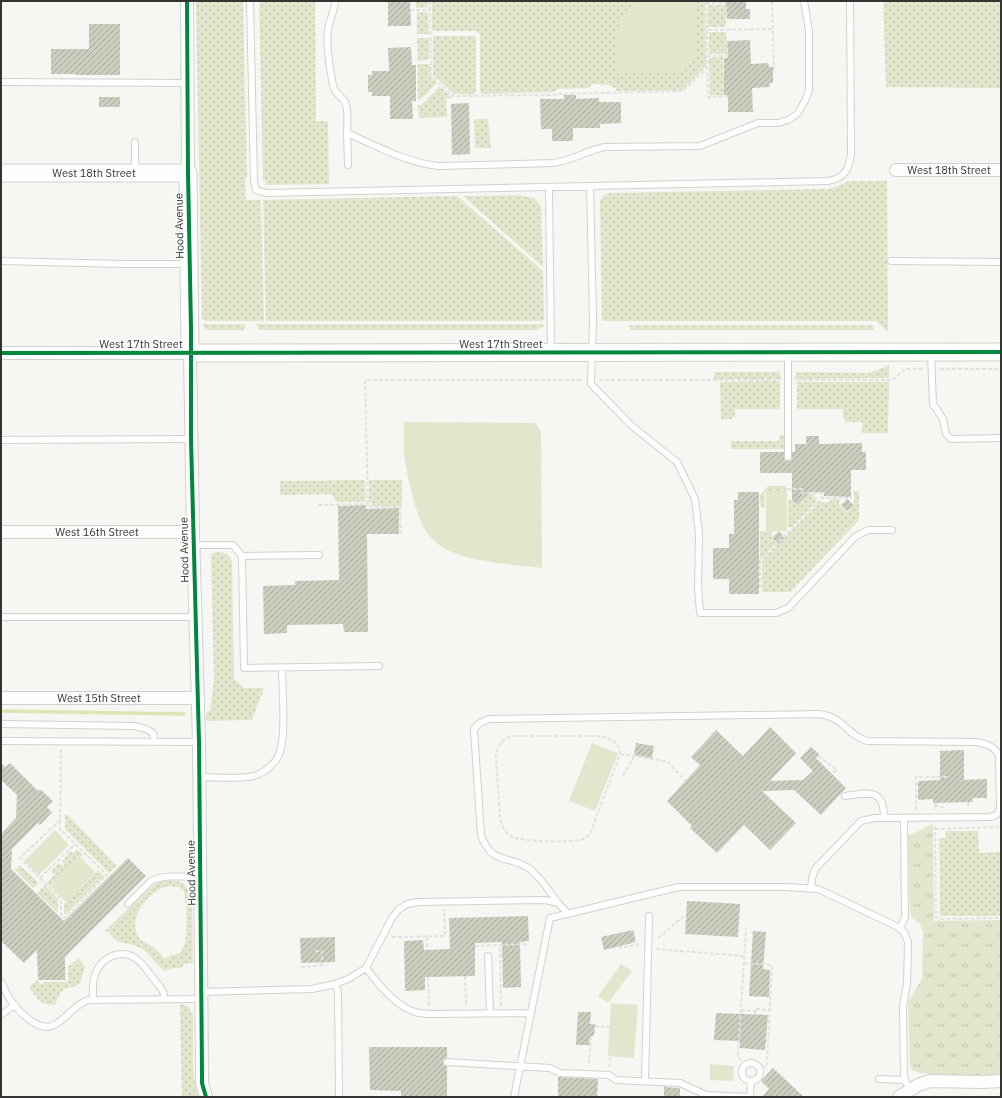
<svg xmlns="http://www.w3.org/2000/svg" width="1002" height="1098" font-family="'IBM Plex Sans',sans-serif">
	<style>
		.grass { fill: url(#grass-dots); fill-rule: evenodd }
		.park { fill: url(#park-tufts) }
		.garden { fill: #e3e5cc }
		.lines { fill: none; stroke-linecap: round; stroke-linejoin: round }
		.stream { stroke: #e0e4b3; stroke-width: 3.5 }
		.building { fill: url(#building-hatch) }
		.lane-casing { stroke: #d1d1cf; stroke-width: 8 }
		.street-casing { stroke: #d1d1cf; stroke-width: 14 }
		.secondary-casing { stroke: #d1d1cf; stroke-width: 19 }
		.path { stroke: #e1e1df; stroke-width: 2; stroke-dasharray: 4 2; stroke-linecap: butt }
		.lane { stroke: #fefefd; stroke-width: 6 }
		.street { stroke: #fefefd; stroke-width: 12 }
		.secondary { stroke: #fefefd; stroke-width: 17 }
		.cycleway-casing { stroke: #fff; stroke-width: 6 }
		.cycleway { stroke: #00873e; stroke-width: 4 }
		.labels { text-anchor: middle; stroke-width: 3; stroke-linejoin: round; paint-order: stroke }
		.street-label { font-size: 11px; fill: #343432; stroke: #fff }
	</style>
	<defs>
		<pattern id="grass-dots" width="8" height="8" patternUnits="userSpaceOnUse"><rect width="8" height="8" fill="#e3e5cc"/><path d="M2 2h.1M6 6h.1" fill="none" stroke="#c3c5b0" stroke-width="1.8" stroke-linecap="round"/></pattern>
		<pattern id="park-tufts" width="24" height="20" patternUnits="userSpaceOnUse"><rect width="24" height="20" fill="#e3e5cc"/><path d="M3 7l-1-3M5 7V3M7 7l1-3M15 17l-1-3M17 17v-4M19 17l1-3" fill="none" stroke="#c3c5b0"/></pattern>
		<pattern id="building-hatch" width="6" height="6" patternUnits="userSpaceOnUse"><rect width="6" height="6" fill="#cccebf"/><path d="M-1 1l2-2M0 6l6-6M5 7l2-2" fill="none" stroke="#a6a89c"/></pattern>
	</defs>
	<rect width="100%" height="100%" fill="#f6f6f3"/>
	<path class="grass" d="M196,1H243L247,178H245L246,200H261L264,321H206L202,319Z
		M259,1H315L316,121H328L329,184L265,185L266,181H263Z
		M416,1H428V7L416,8Z
		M432,1H705L706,66L682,90L616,91V89L610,85L592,84L588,88L557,89L554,92L482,94L480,92V34L475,31H432Z
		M883,1H1001V88L886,87Z
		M708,5H726V27H708Z
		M417,12H428L429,34H417Z
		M709,32H726L727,54H709Z
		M433,36H475L476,37V91L474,94H454L433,74Z
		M417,38H429V60L418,61Z
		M723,57L724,95H710L709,58Z
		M418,64H430V76L437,83L421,99H418Z
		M440,86L452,98H446L447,117L419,118L418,105H421Z
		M474,119H488L491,148H475Z
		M848,181H887L888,332L876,321H602L600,201C602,196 605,194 610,193L829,189L841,185Z
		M517,195L534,198L541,206L543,267L463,196Z
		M457,196L543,271L544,320L542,321H266L263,200Z
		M202,324H245V330H210L205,329Z
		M256,324H543L544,326L536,330H259Z
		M630,325H873L874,330H630Z
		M889,365V378L794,379L797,372L870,373Z
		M714,372H779L782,379H714Z
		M780,381V409H735V416L731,419H721L720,382Z
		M797,382H889L888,433H862V422H846L843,417V409H797Z
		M779,435H784V449H731V441H779Z
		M365,480L366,502H336L333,496L329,494L280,495V481Z
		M369,480H402V506H372L371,502H369Z
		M768,486H786V492H765V508H762V506H760V495Z
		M854,491H859V520L790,592H762V561L820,502H830V499H839V505L847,512L854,505Z
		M804,494H814V497H817L816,502L792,527H788V501L790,499L797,505L804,499Z
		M760,531H772V539L776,543L760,560Z
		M216,552C225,552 229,554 232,562L234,679L244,688H264L252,720L206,721V714L210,710L214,680L211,554Z
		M65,815H68L117,866L109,873L65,829Z
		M946,831H978L979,853L1001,852V916H940L939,838H946Z
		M77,849L83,855L50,887L47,883L54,875L51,872L59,863L63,866L64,864L62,861L71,851L73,853Z
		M20,865L39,883L33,888L15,870Z
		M98,870L104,876L66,914H64V904Z
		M169,881H176L183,883L192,895L193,964L185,963L181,968H173L165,971C156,965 151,954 142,949C128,940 118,947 109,932L105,931L151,887L159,882ZM168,886L178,887L184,891C187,901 188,936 184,946C183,949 181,951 179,954L171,955L165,959C162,957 161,953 157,950C151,944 143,944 138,936C127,917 150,890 168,886Z
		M45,885L58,899V913L37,893Z
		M79,958L85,967L80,983L76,986L64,989L59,995L55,1005C39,1004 39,1000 30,989V986L37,980L41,985L44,982H68V967Z
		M180,1003L189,1007L193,1015C194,1042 190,1071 198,1097H182Z"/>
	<path class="park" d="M933,824L934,921L1001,920V1073C976,1080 946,1075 920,1073L912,1070L910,1066L908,1002L922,979L923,932L920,924L912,918L910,912L908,836Z"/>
	<path class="garden" d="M637,1H695L697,56L681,73L616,74C616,44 612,22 637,1Z
		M404,422L535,423L541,431L542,568C511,564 475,563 447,550C441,547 432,539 428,534C416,520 405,468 404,450C404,440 404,431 404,422Z
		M766,492H787V531H766Z
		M592,743L618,753L595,811L569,801Z
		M55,830L69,845L39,875L24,861Z
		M80,857L95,872L66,902L51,887Z
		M621,964L632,971L608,1003L598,996Z
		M611,1003L638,1005L634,1058L608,1056Z
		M710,1064L734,1066L733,1081L710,1080Z"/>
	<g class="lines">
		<path class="stream" d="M1,711L184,714"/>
	</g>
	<path class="building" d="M388,1H410L411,26H388Z
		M726,1H746V9H750V19H727Z
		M89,24H120V75H76V74H51V49H89Z
		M750,40L751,64L768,63L769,67H773V83H769L770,87L752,88L753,112H728V95H724V58H728L727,41Z
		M411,47L412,65H416V101H412L413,119H390V96H372V92H368V75H372V71H389L388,48Z
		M564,95H576V99L599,98V102H621V123L600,124V128H573V141H552V129H541L540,99H564Z
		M99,97H120V107H99Z
		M469,103L470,154L452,155L451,104Z
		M806,436H819V444L862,443V452H866V470H851V497L824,496V492H810L797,505L792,500V473H760V452H784V460L790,461L792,459V452H795V444H806Z
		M738,492H759V594H729V579H713V548H729V534H734V500H738Z
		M847,499L854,505L847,511L841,505Z
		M366,505V509L399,508V534H367L368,632H344L343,624L287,625V633L264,634L263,586L295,585V581L339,580L338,506Z
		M779,531L785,538L779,544L772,538Z
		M770,727L796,753L770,781L803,780L813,771L800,758L811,747L819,754L816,758L846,788L821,815L794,790L762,791L796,823L770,850L744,825L717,853L690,828L692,826L667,801L700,765L691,757L716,730L743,756Z
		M636,743L654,746L652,758L634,755Z
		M964,750V780L987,779V798H972L973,802L933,803V799L918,800V781L940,780V751Z
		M1,763L5,767L10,763L38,791L40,789L53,801L47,807L52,812L40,825L38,823L12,849L11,869L64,921L128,858L146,876L65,957V980H38L37,950L24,963L1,941V834L16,818L17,795L1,780Z
		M687,901L740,904L738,937L685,934Z
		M528,916L529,941L520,942L521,987L503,988L502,942L475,943V976L425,977V990L405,991L404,941L423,940L424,950L450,949L449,918Z
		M633,930L636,942L604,950L601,937Z
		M753,931L766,932L763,969L770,970L769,997L749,996Z
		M335,937V962L301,963L300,938Z
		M578,1012H591L590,1024H595L594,1036H590L589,1045H576Z
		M716,1013L768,1015L765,1050L740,1048V1041L714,1040Z
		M369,1047H447V1058L444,1059L443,1062L444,1066H447V1097H401V1091L370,1090Z
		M773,1068L804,1097H762L769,1089L761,1081Z
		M558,1077L598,1079L597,1097H558Z
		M664,1087L680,1088V1097H664Z"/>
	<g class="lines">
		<g class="lane-casing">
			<path id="lane" d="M250,1L254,181L256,190L266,193L828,181C845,178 849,170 851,153L850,1
				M335,1C335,11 329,20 328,30C326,45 330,71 333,85C335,95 341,95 345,102C349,110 347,124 347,133C377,146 405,162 438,166L554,163C572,160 587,151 604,147L700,146L758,123H778L788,120L797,114L805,101L809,90V31L804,1
				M1,82L187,83
				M347,133L348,165
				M135,173V142
				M590,186L593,319L591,384L632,426L677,462L695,499L699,534L698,586L700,613H776L788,608L856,536L868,530H892
				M549,187L551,352
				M1,261L123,264H187
				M891,261L1001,262
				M931,353L933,404L943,419L946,434L951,439L1001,438
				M1,440L191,439
				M788,457V353
				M193,545H233L242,556L319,555
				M242,556L244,668L379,666
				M1,617H195
				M1,724L134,726L146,729L153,733L155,742
				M1,741L199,742
				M199,777C216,777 241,780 257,775C265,772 274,764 278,757C287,740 282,689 282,668
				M845,796C868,793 884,787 884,818
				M558,903C550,892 541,878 530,869C508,854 492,866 481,835L474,730C477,723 482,722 489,719L820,714C824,715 829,716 833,718C846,724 850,736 867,741L977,742C986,744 994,746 999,755L1000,808C999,814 996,816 990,817L875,818L861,821L815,869L812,878L811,888
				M128,904L151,881C165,874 184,877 200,877
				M900,929L905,917L904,818
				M488,956L490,1013
				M366,968C378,984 397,1008 418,1013C422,1013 427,1014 431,1014L531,1013
				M1,982C4,987 6,993 9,998C18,1011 40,1035 56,1024C68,1017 74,1005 88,1000L201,999
				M335,984L338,992L339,1097
				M201,992L312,989L335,984L348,979L366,968L392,918L398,910L407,904L419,902L545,900L558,903L568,914
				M93,999C93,991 92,982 95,975C99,961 114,951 129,955C139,958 147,970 153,978C158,985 165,990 164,999
				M1,1015L15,1005
				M447,1062L550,1068L560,1073L609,1075L616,1080L680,1083L706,1095L750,1097L751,1081
				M742 1072a9 9 0 1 1 18 0a9 9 0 1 1-18 0Z
				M879,1079L905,1080
				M645,1081L649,916
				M514,1097L550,918L679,887H785L818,889L896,926L904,932L908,942L907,984L903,1005L904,1076L905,1081L910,1089"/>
		</g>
		<g class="street-casing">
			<path id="street" d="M187,1L188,173
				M896,170H1001
				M1,353H190L193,532L199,742L202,1072V1083L206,1097
				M1,532H193
				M1,698H198
				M899,1097L918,1085L930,1081L982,1082L1001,1081"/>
		</g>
		<g class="secondary-casing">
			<path id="secondary" d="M1,173H188L190,353L1001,352"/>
		</g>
		<path class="path" d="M430,1L431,75L453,96L555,95L557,94L683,91L708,67
			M706,1L707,30L773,29
			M772,1L774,72H773
			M706,3H726
			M410,10H430
			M707,30L708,97L728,96
			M707,56H728
			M940,369H1001
			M599,380H780
			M797,380H893L905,369H924
			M787,489H802V493H822V498
			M368,504L365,380H582
			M318,505L368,504V507H400L401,533
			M760,588V561L822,498H852
			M512,736H599C610,738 620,742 620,754L590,834C588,836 586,838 583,839C572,843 519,842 511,836C504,832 502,825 500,818L496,755C498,746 503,737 512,736Z
			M620,754L665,761L669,763L685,781
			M818,756L837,770L832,774
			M623,775L634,757
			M968,802V808
			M935,803V810
			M935,805L945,808
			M916,810V777H950
			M60,820L20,858L61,899V914L65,918L107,875L60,829L61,750
			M935,826L936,917L940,919L1001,918
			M935,829L1001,827
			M40,878L75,844
			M392,937L445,936L444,909
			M427,937V950
			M658,938L683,917H686
			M475,946L500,945
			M620,946V948L639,944
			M656,949L744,956
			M315,951H322V965
			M743,963L772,965L767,1062L766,1066L760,1069
			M301,967L326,965
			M465,976L466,1005
			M428,977L429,1005
			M501,1006L500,945L528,944
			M741,1010L755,1011
			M755,1014V1009L770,1010
			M595,1026L610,1027
			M591,1036L589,1063L591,1066
			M744,1066L738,1056L746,928
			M609,1067L611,1056"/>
		<use href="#lane" class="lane"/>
		<use href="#street" class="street"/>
		<use href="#secondary" class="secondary"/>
		<g class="cycleway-casing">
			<path id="cycleway" d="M187,1L188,173L191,328V439L199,742L202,1072V1083L206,1097
				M1,353L1001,352"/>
		</g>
		<use href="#cycleway" class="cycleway"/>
	</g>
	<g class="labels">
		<g class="street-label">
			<text x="949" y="174">West 18th Street</text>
			<text x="94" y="177">West 18th Street</text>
			<text transform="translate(179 226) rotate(-91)" y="4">Hood Avenue</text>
			<text x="141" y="348">West 17th Street</text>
			<text x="501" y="348">West 17th Street</text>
			<text x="97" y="536">West 16th Street</text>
			<text transform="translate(184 550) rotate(-91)" y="4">Hood Avenue</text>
			<text x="99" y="702">West 15th Street</text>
			<text transform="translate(191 873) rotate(-91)" y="4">Hood Avenue</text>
		</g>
	</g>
	<rect width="1002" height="1098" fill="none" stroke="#343432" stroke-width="4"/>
</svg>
